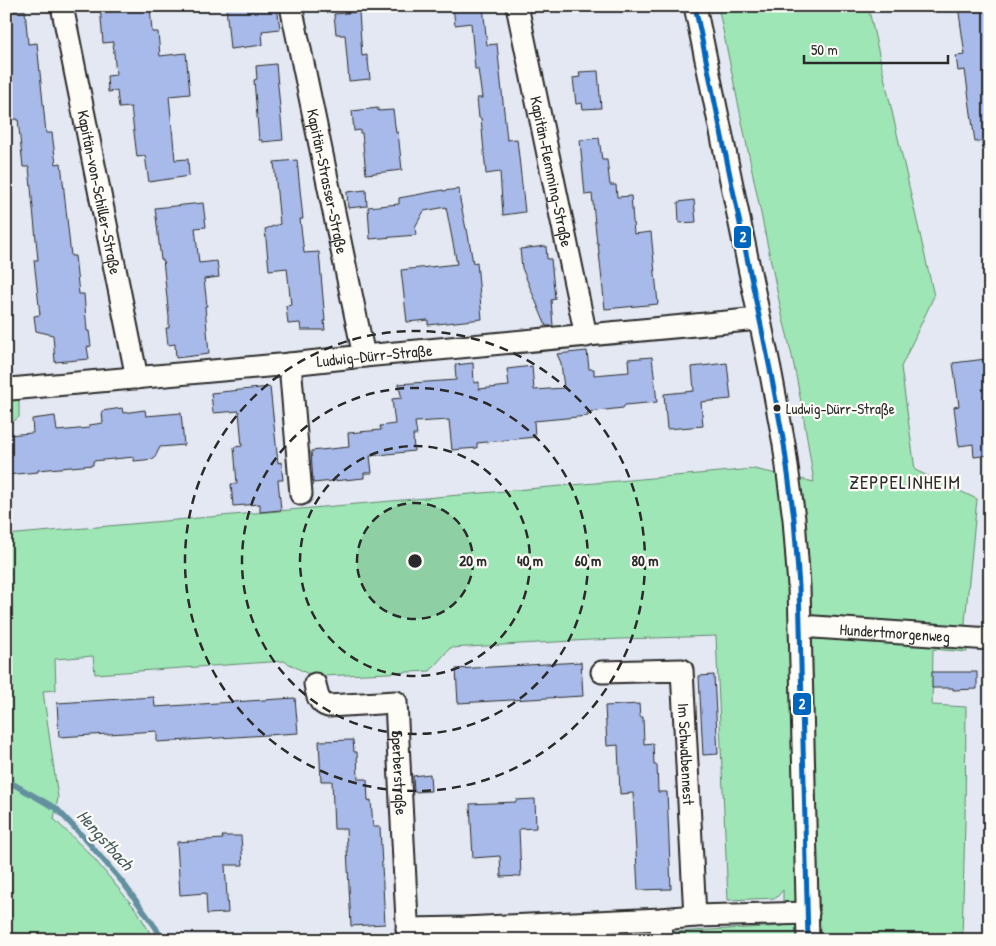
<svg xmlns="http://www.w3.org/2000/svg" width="996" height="946" font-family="'Patrick Hand',sans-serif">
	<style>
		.green { fill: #9ee6b5; stroke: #648870 }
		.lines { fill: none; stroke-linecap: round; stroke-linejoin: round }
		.stream { stroke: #63909e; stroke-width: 5.5 }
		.building { fill: #a7bae9; stroke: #2b2b2b }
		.minor-casing { stroke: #2b2b2b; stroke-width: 25 }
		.minor { stroke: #fdfcf7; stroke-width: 21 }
		.bus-1-casing { stroke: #fdfcf7; stroke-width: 9 }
		.bus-1 { stroke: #0065bd; stroke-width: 5 }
		.ring { fill: none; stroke: #2b2b2b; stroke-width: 2.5; stroke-dasharray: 9 6 }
		.bus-dot { fill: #2b2b2b; stroke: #fdfcf7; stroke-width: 2 }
		.labels { text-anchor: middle; stroke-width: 4.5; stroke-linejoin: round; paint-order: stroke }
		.bus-label { font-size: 15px; fill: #2b2b2b; stroke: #fdfcf7; text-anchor: start }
		.street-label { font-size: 16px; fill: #2b2b2b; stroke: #fdfcf7 }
		.water-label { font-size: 18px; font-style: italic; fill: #475d64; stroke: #fdfcf7 }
		.quarter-label { font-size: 19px; letter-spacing: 1px; fill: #2b2b2b; stroke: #fdfcf7 }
		.centre { fill: #2b2b2b; stroke: #fdfcf7; stroke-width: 2.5 }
		.ring-label { font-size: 15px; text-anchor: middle; font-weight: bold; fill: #2b2b2b; stroke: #fdfcf7; stroke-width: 4.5; stroke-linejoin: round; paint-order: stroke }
		.line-badge { stroke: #fdfcf7; stroke-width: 2 }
		.badge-label { font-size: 14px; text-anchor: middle; font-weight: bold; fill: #fff }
	</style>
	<rect width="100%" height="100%" fill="#e3e8f3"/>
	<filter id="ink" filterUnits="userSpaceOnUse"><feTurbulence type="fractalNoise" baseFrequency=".02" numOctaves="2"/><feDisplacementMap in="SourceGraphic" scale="10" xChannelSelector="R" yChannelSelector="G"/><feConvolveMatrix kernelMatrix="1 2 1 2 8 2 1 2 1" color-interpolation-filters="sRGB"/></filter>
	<g filter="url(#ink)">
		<path class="green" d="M718,6H868L934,296L901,367L915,470L977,499L965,622L967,652L933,649L932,705L966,707L965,821L962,940H670L671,936L674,932L783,926V890L776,898L728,900L716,636L591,640L450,648L430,671L323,676L310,675L284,661L95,674L93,656L55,659L56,690L43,691L58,798L54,819L91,855L138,912L154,940H6V535L754,469L814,482C805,426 797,370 782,315Z
			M6,347L19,402V417L6,427Z"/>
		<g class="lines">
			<path class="stream" d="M6,780L57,809L87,841L124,884L156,928L162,940"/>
		</g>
		<path class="building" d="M100,6H150L152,32H158L160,56L186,53L190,94L169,96L175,160L188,159L189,176L149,182L145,156L137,157L131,107L119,108L117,91L108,92L107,76L116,75L113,42L103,43Z
			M226,6H277L280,29L262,31L263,45L230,49Z
			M453,6H483L487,45L497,44L507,140L517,139L525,212L503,215L500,172L486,174L481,118H479L477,98H482L478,69H475L471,23L455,25Z
			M958,6H990V141L975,142L965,70L958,71L956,56L965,55Z
			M25,10L28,44L37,43L46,133H52L56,164L61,163L71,256H75L79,294H84L87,331H89L91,346L87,347L89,359L55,362L53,335L36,331L34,316L40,315L34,260H38L29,167H23L18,119L6,120V12Z
			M359,12L362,56L367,55V60H368L370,79L349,81L345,35H340V34H336L334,14Z
			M276,64L283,140L262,142V140H259L254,80L257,79L256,66Z
			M598,71L601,108L583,109L582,103L576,104L573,78L580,77L579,72Z
			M378,108V111L393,110L396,133L398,132L402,170L366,174L362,133H360V130L354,131L352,111Z
			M599,138L602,160H607L610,185H616L617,197L631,196L634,234L651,232L658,304L605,309L598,243H597L592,194L585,195L580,140Z
			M297,160L303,219H300L304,253L319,252L325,321H324L325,330H301L300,323L288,324L286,306L291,305L287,268L269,270L265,229L280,224L274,162Z
			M459,189L460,200L466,229H467L473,263L477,262L482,319L428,325V320L407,322L401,270L457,264L446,207L424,211L415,227L416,235L370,239L368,207L399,204V198L443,190V191Z
			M366,190L367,206L348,208L347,192Z
			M694,200L696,222L679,223L678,202Z
			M203,203L206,227L195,228L199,263L217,261L219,277L204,279L207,306H205L209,354L176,358L175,344L168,345L166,328H169V317L163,260H161L155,208Z
			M546,246L547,259H551L555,299L551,300L553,326H546L522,268L520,249Z
			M587,351L589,369H594V375L629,372L628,359L652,357L657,402L625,405L623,408L588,412V416L534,421L535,437L477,443V448L452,450L449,420L415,422L417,435H413L414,451L370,456L372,473H364V478L313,483L311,451L349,447L348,433L381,430L380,426L395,424L392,399L402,398L398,384L456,380L455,365L473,363L474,383L479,382V389L509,386L507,369L532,366L534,390L564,388L561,363L557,354Z
			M986,359L988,381H990V455L974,457L973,444L959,446L954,407L959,406L953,363Z
			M727,363L731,399L701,402L703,426L667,429L664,394L694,391L692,367Z
			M270,387L278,463L281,462L283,480H278L281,510L260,512V504L233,506L231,484H237L234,447L242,446L239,411L213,413L211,393Z
			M122,408L123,413L145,410L146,416L181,413L184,445L160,447L154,459L134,461V457L93,461V465L38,470V472L6,475V435L33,433L32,419L55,416L57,431L89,428V425L103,423L102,411Z
			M581,662L583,696L458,703L456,669Z
			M932,672H977V689L953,690V688H932Z
			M714,675L718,754L703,755L699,676Z
			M154,697L155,707L295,698L298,733L157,742V731L59,737L57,703Z
			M639,704L640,717H643L644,744L653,743L654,765H657L658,792H667L671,889L638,890L633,793L620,794L618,745L607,746L605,706Z
			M353,740L354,752H357L358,779H367L368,801L371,800L373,827H380L385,924L351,926L346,829H334L332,781H321L319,741Z
			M430,774L431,791L414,792L413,776Z
			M535,799L536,828L519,829L521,876L501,877L500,856L473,858L470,804L516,802V800Z
			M222,836H241L243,865H225L228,913L207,914L206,893L180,895L177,842L223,839Z"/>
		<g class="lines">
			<g class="minor-casing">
				<g id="minor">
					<path id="s1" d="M62,6L137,378"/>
					<path id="s2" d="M291,6L364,356"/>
					<path id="s3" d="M517,6L586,336"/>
					<path d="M695,6L771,374L784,444L794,519L799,586L808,940"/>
					<path d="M290,364L301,494"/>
					<path id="s4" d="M10,389L290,364L364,356L759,319"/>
					<path id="s5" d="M800,626L990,639"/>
					<path id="s6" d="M602,672L682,670L695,916"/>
					<path id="s7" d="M315,684C317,694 318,703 328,706L396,702L408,940"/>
					<path d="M661,919L662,940"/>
					<path d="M407,929L464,928L661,919L695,916L808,913"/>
				</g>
			</g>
			<use href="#minor" class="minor"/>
			<g class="bus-1-casing">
				<path id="bus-1" d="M695,6L771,374L784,444L794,519L799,586L808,940"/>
			</g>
			<use href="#bus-1" class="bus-1"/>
		</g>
	</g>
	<circle cx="415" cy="561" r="58" fill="#2b2b2b" fill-opacity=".12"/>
	<g class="ring">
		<circle cx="415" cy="561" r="58"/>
		<circle cx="415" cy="561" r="115"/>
		<circle cx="415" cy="561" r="173"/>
		<circle cx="415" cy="561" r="230"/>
	</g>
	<circle class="bus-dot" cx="777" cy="408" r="4.5"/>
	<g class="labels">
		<g class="bus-label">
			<text x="786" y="414">Ludwig-Dürr-Straße</text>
		</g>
		<g class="street-label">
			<text dy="6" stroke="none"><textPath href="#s3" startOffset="169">Kapitän-Flemming-Straße</textPath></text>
			<text dy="6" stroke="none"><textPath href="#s2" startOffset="179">Kapitän-Strasser-Straße</textPath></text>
			<text dy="6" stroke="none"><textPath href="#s1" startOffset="190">Kapitän-von-Schiller-Straße</textPath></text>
			<text dy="6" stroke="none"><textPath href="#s4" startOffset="366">Ludwig-Dürr-Straße</textPath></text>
			<text dy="6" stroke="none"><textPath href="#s5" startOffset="95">Hundertmorgenweg</textPath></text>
			<text dy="6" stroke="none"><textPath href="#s6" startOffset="164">Im Schwalbennest</textPath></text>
			<text dy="6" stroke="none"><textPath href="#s7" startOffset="166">Sperberstraße</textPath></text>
		</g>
		<g class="water-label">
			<text transform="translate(105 840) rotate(48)" y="6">Hengstbach</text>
		</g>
		<g class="quarter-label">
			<text x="905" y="489">ZEPPELINHEIM</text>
		</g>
	</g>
	<circle cx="415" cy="561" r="8" class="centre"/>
	<g class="ring-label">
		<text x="473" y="566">20 m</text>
		<text x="530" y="566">40 m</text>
		<text x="588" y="566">60 m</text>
		<text x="645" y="566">80 m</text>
	</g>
	<g class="line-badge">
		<rect x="733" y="225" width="19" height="24" rx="5" fill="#0065bd"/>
		<rect x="792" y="692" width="20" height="24" rx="5" fill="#0065bd"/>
	</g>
	<g class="badge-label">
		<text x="743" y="242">2</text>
		<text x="802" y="709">2</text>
	</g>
	<rect width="996" height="946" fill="none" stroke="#fdfcf7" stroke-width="25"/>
	<rect x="12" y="12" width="971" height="921" fill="none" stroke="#2b2b2b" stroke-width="2" filter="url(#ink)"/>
	<path d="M804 55v8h144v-8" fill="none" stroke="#2b2b2b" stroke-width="2.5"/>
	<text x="811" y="55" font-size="15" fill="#2b2b2b" stroke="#fdfcf7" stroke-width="4" paint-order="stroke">50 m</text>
</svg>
